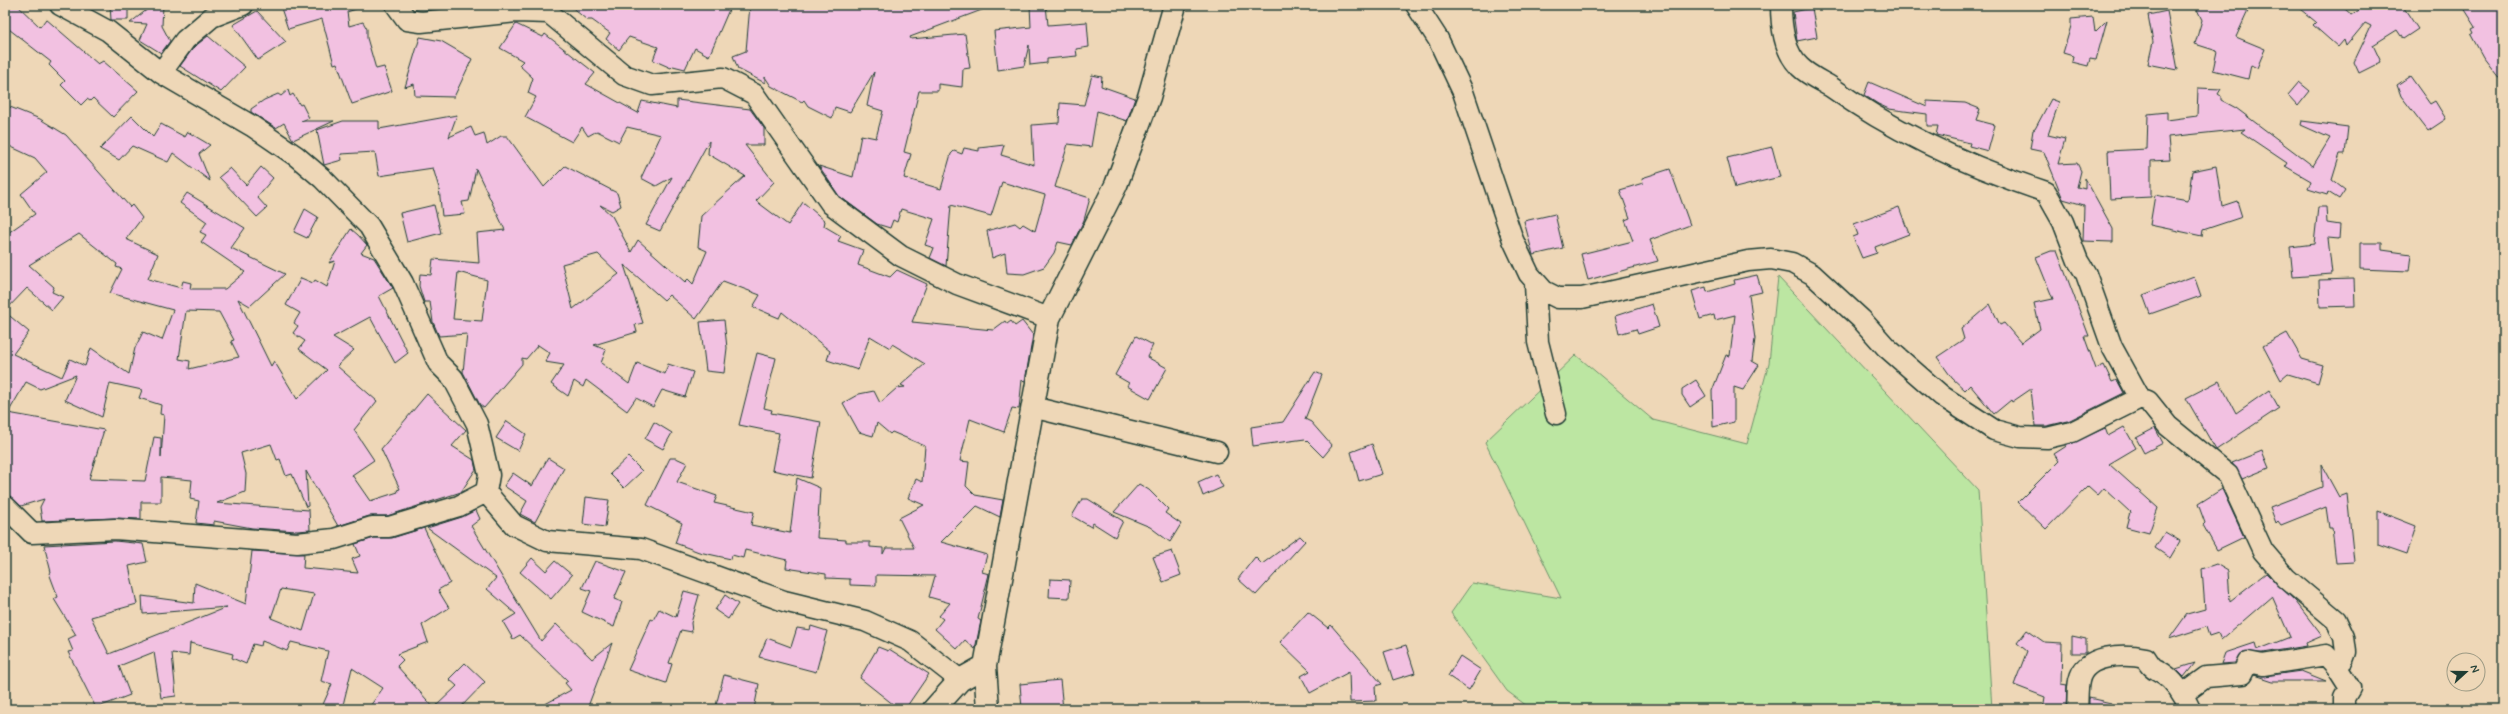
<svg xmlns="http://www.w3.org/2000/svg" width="2508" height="714" font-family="Mynerve,sans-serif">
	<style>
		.green { fill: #bce6a2; stroke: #6e926b }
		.building { fill: #f2c1e1; stroke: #1f3d34; fill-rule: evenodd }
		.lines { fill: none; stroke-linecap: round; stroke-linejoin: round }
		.minor-casing { stroke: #1f3d34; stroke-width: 23 }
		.tertiary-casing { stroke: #1f3d34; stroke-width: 25 }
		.minor { stroke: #eed7b7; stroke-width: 20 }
		.tertiary { stroke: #eed7b7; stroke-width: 22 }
	</style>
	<rect width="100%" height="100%" fill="#eed7b7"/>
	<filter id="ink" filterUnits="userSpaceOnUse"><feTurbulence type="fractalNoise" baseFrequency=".025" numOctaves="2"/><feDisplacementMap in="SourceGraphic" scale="8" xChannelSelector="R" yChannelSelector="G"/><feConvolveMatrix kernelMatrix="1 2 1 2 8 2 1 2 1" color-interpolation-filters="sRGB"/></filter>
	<g filter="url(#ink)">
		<path class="green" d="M1778,277L1978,490L1992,709H1531L1507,691L1451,613L1472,583L1561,598L1485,442L1576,355L1653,420L1747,444L1769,363Z"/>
		<path class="building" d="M12,5H17L40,27L46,19L98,64L103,61L138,91L113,117L93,98L90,101L87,99L81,105L61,85L65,81L49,65L51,62L5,26V13Z
			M110,5H128V20H111Z
			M153,5H163L162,26L170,41L161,53L140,40L147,24L130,23Z
			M280,5H356V9L347,12L349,26L363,22L367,29V38L376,69L384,67L392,91L352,104L337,63L334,64L322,19L288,29Z
			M569,5H731L709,56L695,48L685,69L673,66L671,68L653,60L658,47L629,37L619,50L606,39L610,33L592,20H587Z
			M750,5H949L987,8L910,37L911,39L965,34L970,68L963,69L962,87L938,84V91H919L904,152L911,154L904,178L941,189L951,154L954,151L962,154L964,148L979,151V148L1004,145L1001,155L1034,165L1032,125L1059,123L1060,103L1084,105L1092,75L1102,77L1101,86L1135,98L1127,121L1097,111L1091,147L1068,144L1055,187L1090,198L1084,220L1072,245L1058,242L1054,253L1044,267L1024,274L1007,273L1005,253L992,258L987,231L1015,223L1020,227L1023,224L1035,231L1045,195L1002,182L991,216L951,205L946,266L930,258L934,248L925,245L934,219L901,209L897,222L893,220L890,228L877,224L839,196L819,166L853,177L861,135L876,138L883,111L867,106L874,72L850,112L835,107L832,118L808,106L804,100L802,102L771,86L765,77V83L738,69L733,56L746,51Z
			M1030,5H1046L1048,25L1087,22L1089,47L1076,49L1077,56L1047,59V63L1030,65L1029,45L1024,66L998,70L994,31L1031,27Z
			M2195,5H2236L2248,11L2236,37L2265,49L2257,68L2251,65L2248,79L2213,70L2217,51L2195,44L2202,20Z
			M2295,5H2340L2352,15L2366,5H2402L2418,29L2403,39L2397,30L2373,45L2381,62L2359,73L2354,62L2371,26L2365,23L2346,46L2344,40L2338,47L2313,25L2316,22Z
			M2462,5H2503V83L2483,57L2471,35L2474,33L2472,29L2476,27Z
			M1812,8L1817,37L1797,41L1793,12Z
			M257,11L286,42L258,60L233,25Z
			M2167,11L2178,70L2148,64L2153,42L2148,15Z
			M2093,17L2095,32L2107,20L2096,60L2090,59L2088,66L2072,62L2073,56L2063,53L2071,26V19Z
			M516,24L543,37L545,34L595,73L586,84L638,113L642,101L677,108V100L750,109L764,128V145H745L774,182L756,201L788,225L803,202L825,221L824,226L841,236L838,241L863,250L858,265L890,277L897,270L927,284L912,322L993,330L1005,321L1007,324L1011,321L1015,326L1022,321L1033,335L1025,381L1022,380L1019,409L1012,408L1004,432L970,419L960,461L969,462L966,486L975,495L1003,500L1000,517L977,506L941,542L987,555L982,572L989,574L978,619L981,621L975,649L965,640L957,649L935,629L943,619L939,616L950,603L929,597L935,576L876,575V586L850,585V579L826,578V574L786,568L787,560L745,550L743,558L732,555L731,559L699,552L675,543L682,523L647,505L670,458H676L687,463L677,482L717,496L714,503L754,512L751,525L790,533L797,478L820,488L817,538L846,540V542H870V547L883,548V554L886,548H914L899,518L924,505L908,498L916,479L922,482L925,446L892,432L890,434L877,423L873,436L859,432L843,403L859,394L874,391L880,403L897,388L905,387L901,385L925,364L892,344L890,348L870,336L858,370L827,360L830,351L782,312L779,318L753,307L760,295L723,281L696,319L669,295L664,300L624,265L643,323L635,325L637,332L594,345L606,350L601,363L629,384L637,363L665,374L668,364L693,372L685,397L662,390L653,407L636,398L627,411L586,380L583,387L574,381L568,396L551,384L564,365L545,362L550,353L538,345L526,359L522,358V364L484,408L480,405L463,372L467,334L439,336L433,322L430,302H424L419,286L420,274L431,275L433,259L479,263L477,233L505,230L476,169L469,201L462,202L465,214L442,216L439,188L433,168L379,176L375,152L341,154L342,160L324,165L317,130L343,121H379V129L457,115L449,137L471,127L475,136L484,133L487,145L501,136H507L544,187L565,166L617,193L621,206L612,211L600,205L612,216L631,252L638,240L685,282L688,279L693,284L707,251L698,247L701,216L745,176L708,154L709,141L660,231L646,225L672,177L656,186L641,178L661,135L627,127L619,142L597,131L588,136L582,127L572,142L525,117L536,97L528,93L533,78L519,65L523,61L500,48ZM598,254L619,274L573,309L562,264ZM458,272L487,280L482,321L453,319Z
			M208,36L245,67L221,92L180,66L194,47Z
			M420,37L441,41L472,59L454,97L415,96L414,84L405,87Z
			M2410,76L2430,104L2435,101L2446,119L2428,131L2401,96L2397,85Z
			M1869,82L1927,107V101L1965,103L1980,109L1976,120L1995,125L1988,151L1969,146L1970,143L1936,135L1938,126H1927V114L1889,109L1878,104L1864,95Z
			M2299,82L2310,91L2298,106L2288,95Z
			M2198,88L2221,89L2218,94L2221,96V100L2236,108L2313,166L2330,138L2301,125L2302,121L2348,127L2345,154H2340L2332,180L2345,190L2339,199L2328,192L2327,195L2308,189L2311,181L2285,166L2287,163L2241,132L2245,129L2168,137L2170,160L2151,161V197L2110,199L2108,151L2147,149L2148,114L2167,112V120L2197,116Z
			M288,90L290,96L293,94L300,105L302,104L309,118L301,121H334L293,140L284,123L276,128L251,112V109L264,100L278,94L281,96Z
			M2051,99L2059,102L2048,135L2065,139L2058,164L2077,163L2081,171L2077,187L2085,189V178L2113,229V242L2083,241L2084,205L2063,199L2044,152L2030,149L2033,130L2035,129Z
			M5,105L40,119L66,135L130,207L132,205L142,218L126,239L158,254L148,279L181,288L183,281L191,283L190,289H225L245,272L201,242L206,235L200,232L207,222L180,203L187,193L245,228L231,248L285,274L250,306L238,299L271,366L274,361L297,399L327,370L299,349L305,341L293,333L298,326L294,323L300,313L286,305L301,278L313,283L315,280L327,287L335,261L329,263L351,229L358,235L367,245L361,253L374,258L393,288L379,296L408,353L395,363L370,317L333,337L354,350L337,366L377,401L354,430L374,460L352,475L370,501L398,492L397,490L400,489L381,449L427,394L466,430L452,446L474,460L475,466L476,469L461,492L387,516H369L338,526L306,471L308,506L306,507L292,474L286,476L280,459L277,460L271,444L241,453L246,474L245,492L217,503L309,510L310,530L297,531L252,528L214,521V525L196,523L199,501L190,499L192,480L161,477V502H141V519L114,518L42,521L40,507L44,499L21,506L8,495L5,490V312L29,332L13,354L62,377L70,359L85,366L91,348L129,374L135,348L143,332L162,340L173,310L110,293L122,269L116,267L117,264L79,234L29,265L54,287L52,292L63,297L52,310L27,288L5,311V235L35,214L21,194L47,172L35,158L5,144ZM186,311L219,312L234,340L231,341L239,357L189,369L190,361L179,359ZM76,375L65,400L102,417L110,383L142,390L139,398L161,405L160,414L164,415L161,458V438L154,437L145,481L89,479L104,430L8,413L26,382L40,389Z
			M132,116L153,137L161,124L185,137L188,132L210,145L199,154L210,181L173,153L168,162L132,146L119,160L100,149Z
			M1772,147L1780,177L1735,188L1727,158Z
			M2216,166L2222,206L2237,201L2242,217L2203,230L2202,236L2150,225L2155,195L2188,201L2192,171Z
			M261,167L273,178L257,197L267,208L257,217L219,177L230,168L246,185Z
			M1670,169L1690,225L1650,240L1658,261L1588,280L1581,254L1633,241L1625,220L1630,218L1620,190L1643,183L1642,178Z
			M434,205L441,233L407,242L400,213Z
			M1899,207L1909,234L1875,247L1877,253L1862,258L1853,237L1858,235L1854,224Z
			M2318,207H2326L2327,223L2340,225L2339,239L2328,238L2332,274L2293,277L2290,247L2314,244Z
			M305,209L318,217L307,238L294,232Z
			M1555,214L1563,248L1533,255L1524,221Z
			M2360,243H2382V250L2411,254L2409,271L2360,269Z
			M2051,251H2057L2089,336H2084L2096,369L2104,365L2112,382L2117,380L2124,393L2068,421L2047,426H2035L2031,389L2012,402L2011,400L1994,414L1970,385L1965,390L1952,378L1937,357L1964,339L1961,329L1990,304L2000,325L2004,323L2021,343L2040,329L2034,303L2053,299L2036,257Z
			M1757,275L1762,292L1749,295L1755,339L1752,361L1759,365L1743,390L1734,387V422L1713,427L1712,391L1726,355L1730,356L1735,315L1715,320L1714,315L1700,319L1692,291L1706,287L1707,292L1735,284L1734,280Z
			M2194,276L2201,296L2150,314L2143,295Z
			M2354,279L2355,306L2320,307L2319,280Z
			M1652,304L1659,327L1638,334L1636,329L1619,334L1615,316Z
			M724,320L727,348L724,373L706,371L700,322Z
			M2287,333L2302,359L2323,365L2318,383L2288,374L2281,380L2263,346Z
			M1136,336L1153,345L1147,357L1167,368L1150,399L1127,386L1129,383L1115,375Z
			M757,353L776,358L764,408L772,410L771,413L821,422L811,478L772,470L779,433L739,425Z
			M1315,372L1322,375L1305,419L1311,422L1332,446L1323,457L1305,439L1253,446L1251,427L1283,422Z
			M1696,380L1706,396L1690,407L1682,395V389Z
			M2219,381L2236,413L2269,390L2279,408L2216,450L2186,398Z
			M507,421L526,434L518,451L496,438Z
			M654,422L672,433L663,449L645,439Z
			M2124,427L2136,448L2109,464L2158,508L2149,533L2126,527L2130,512L2104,488L2098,495L2088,486L2046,529L2018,502L2059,461L2054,454L2068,445L2105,428L2108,436Z
			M2155,428L2163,443L2144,453L2136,438Z
			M1372,444L1382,474L1359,481L1351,452Z
			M2262,451L2269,468L2242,479L2232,463Z
			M628,457L642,471L624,488L610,474Z
			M548,458L564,468L535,522L520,514L527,501L504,486L513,473L532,486Z
			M2321,464L2339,497L2347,494L2354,562L2336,563L2332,528H2329L2326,507L2281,525L2278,521L2276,523L2270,507L2322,487Z
			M1216,474L1223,487L1203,496L1198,482Z
			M1139,484L1149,490L1168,509L1165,513L1181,524L1170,542L1150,527L1114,512Z
			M2222,489L2244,537L2217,550L2203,525L2205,523L2198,504Z
			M586,497L609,500L605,527L583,524Z
			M1082,499H1088L1123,521L1115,537L1093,523L1091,527L1072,516Z
			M476,510L480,519L471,526L541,641L556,624L592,659L612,643L587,709H536L571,690L565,683L568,681L520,635L513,639L503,622L516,614L487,589L496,578L427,528L462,517Z
			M2378,511L2416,526L2407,555L2378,545Z
			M424,528L450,583L438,590L449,608L422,625L428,642L397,654L403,660L397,666L434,708L457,686L449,679L465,663L485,682L459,709H368L383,688L352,668L342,709H321L332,684L321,681L328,651L291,642L287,651L262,641L261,646L253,644L246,664L232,658L233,654L190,643L189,655L172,653L176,696L161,698L154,652L119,666L130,695L96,708L68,652L73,651L68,639L76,635L54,599L58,597L49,573L51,572L44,545L115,541L143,544L147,562L129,566L137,604L91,617L109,654L227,607L143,614L142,596L194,603L195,583L246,604L252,551L304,554L303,568L358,573L352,559L360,556L355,544L374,538H392ZM281,589L314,594L303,631L271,618Z
			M2165,532L2180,541L2170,558L2155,548Z
			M1300,536L1305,541L1256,595L1238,579L1255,557L1262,564Z
			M1172,551L1181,575L1163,582L1153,557Z
			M532,558L546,571L555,561L572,575L551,599L520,572Z
			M595,561L626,572L614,599L622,602L614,627L582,612L591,591L582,588Z
			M2216,564L2228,571L2230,601L2266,573L2296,602L2322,636L2306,643L2307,646L2263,653L2243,652L2235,663L2221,664L2225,653L2255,643L2257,650L2290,637L2272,596L2221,640L2218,633L2209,636L2206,627L2169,639L2187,614L2205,609L2202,569Z
			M1050,579L1070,580L1069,598L1049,597Z
			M684,591L699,595L691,623L692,632L681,630L669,663L672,664L666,683L628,670L651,619L653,620L659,609L676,617Z
			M725,595L738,604L728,619L715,610Z
			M1308,612L1328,628L1331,625L1382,684L1375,686L1376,701L1350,702L1349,672L1310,693L1301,676L1310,671L1280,642Z
			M811,626L827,631L816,672L759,657L767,638L791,647L797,628L810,630Z
			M2027,630L2044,642L2062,643L2061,684L2067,685L2066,709H2043L2045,697L2014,685L2027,651L2017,643Z
			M2072,636L2086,639V653H2072Z
			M1406,645L1415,673L1393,680L1384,652Z
			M878,647L888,651L889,649L929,674L905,709H899L860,678Z
			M1460,656L1481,670L1469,690L1448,676Z
			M2195,663L2184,677L2176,669Z
			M2301,671L2326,681H2272L2254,675L2265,676Z
			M724,675L759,684L754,709H715Z
			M1060,680L1063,709H1022L1020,684Z
			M2089,698L2111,703V709H2089Z"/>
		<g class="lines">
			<g class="minor-casing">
				<path id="minor" d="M396,5L407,20L421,22L516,12L549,13L624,75L652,85L723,78L754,94L831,204L901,256L957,284L1049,318
					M1416,5L1438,39L1463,92L1513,240L1529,274L1544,291L1558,298H1582L1748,261L1771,259L1792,263L1812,274L1861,319L1886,347L1942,396L1994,430L2020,437L2047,438L2072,432L2140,398
					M1781,5C1781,26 1784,52 1800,67C1808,75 1821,81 1831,87C1895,133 1971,167 2046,192L2063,222L2078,261L2086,274L2112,347L2140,398L2148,401L2168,426L2228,475L2263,551L2286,578L2336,620L2344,637L2346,652L2343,660L2336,666
					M161,73L185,40L212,17L243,5
					M1535,284L1538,342L1556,414
					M1032,407L1217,452
					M486,492L514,525L547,541L641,549L784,601L865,621L910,641L960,680
					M5,506L32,533L115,529L297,543L334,539L372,527H389L459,506L486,492L489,475L477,424L453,378L438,363L403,283L369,226L323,179L296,156L252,126L161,73L108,31L60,5
					M2183,694L2206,677L2242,674L2248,662L2263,665L2326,655L2336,666L2350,688L2344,698V709
					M2077,709C2078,700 2077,690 2079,681C2084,653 2126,654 2146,658C2154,671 2154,667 2164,674C2176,682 2184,696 2190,709"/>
			</g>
			<g class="tertiary-casing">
				<path id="tertiary" d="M934,709L960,680L985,666
					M988,709L985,666L1049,318L1116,185L1149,97L1175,5"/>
			</g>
			<use href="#minor" class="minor"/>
			<use href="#tertiary" class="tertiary"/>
		</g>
	</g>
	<rect width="2508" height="714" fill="none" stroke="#eed7b7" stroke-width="20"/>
	<rect x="10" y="10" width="2488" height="694" fill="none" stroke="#1f3d34" stroke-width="1.5" filter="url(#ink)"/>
	<g transform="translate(2466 672) rotate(69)"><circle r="19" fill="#eed7b7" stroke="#9b9983"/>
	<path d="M0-3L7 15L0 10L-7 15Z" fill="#1f3d34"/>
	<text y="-6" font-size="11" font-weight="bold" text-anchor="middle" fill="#1f3d34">N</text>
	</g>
</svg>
